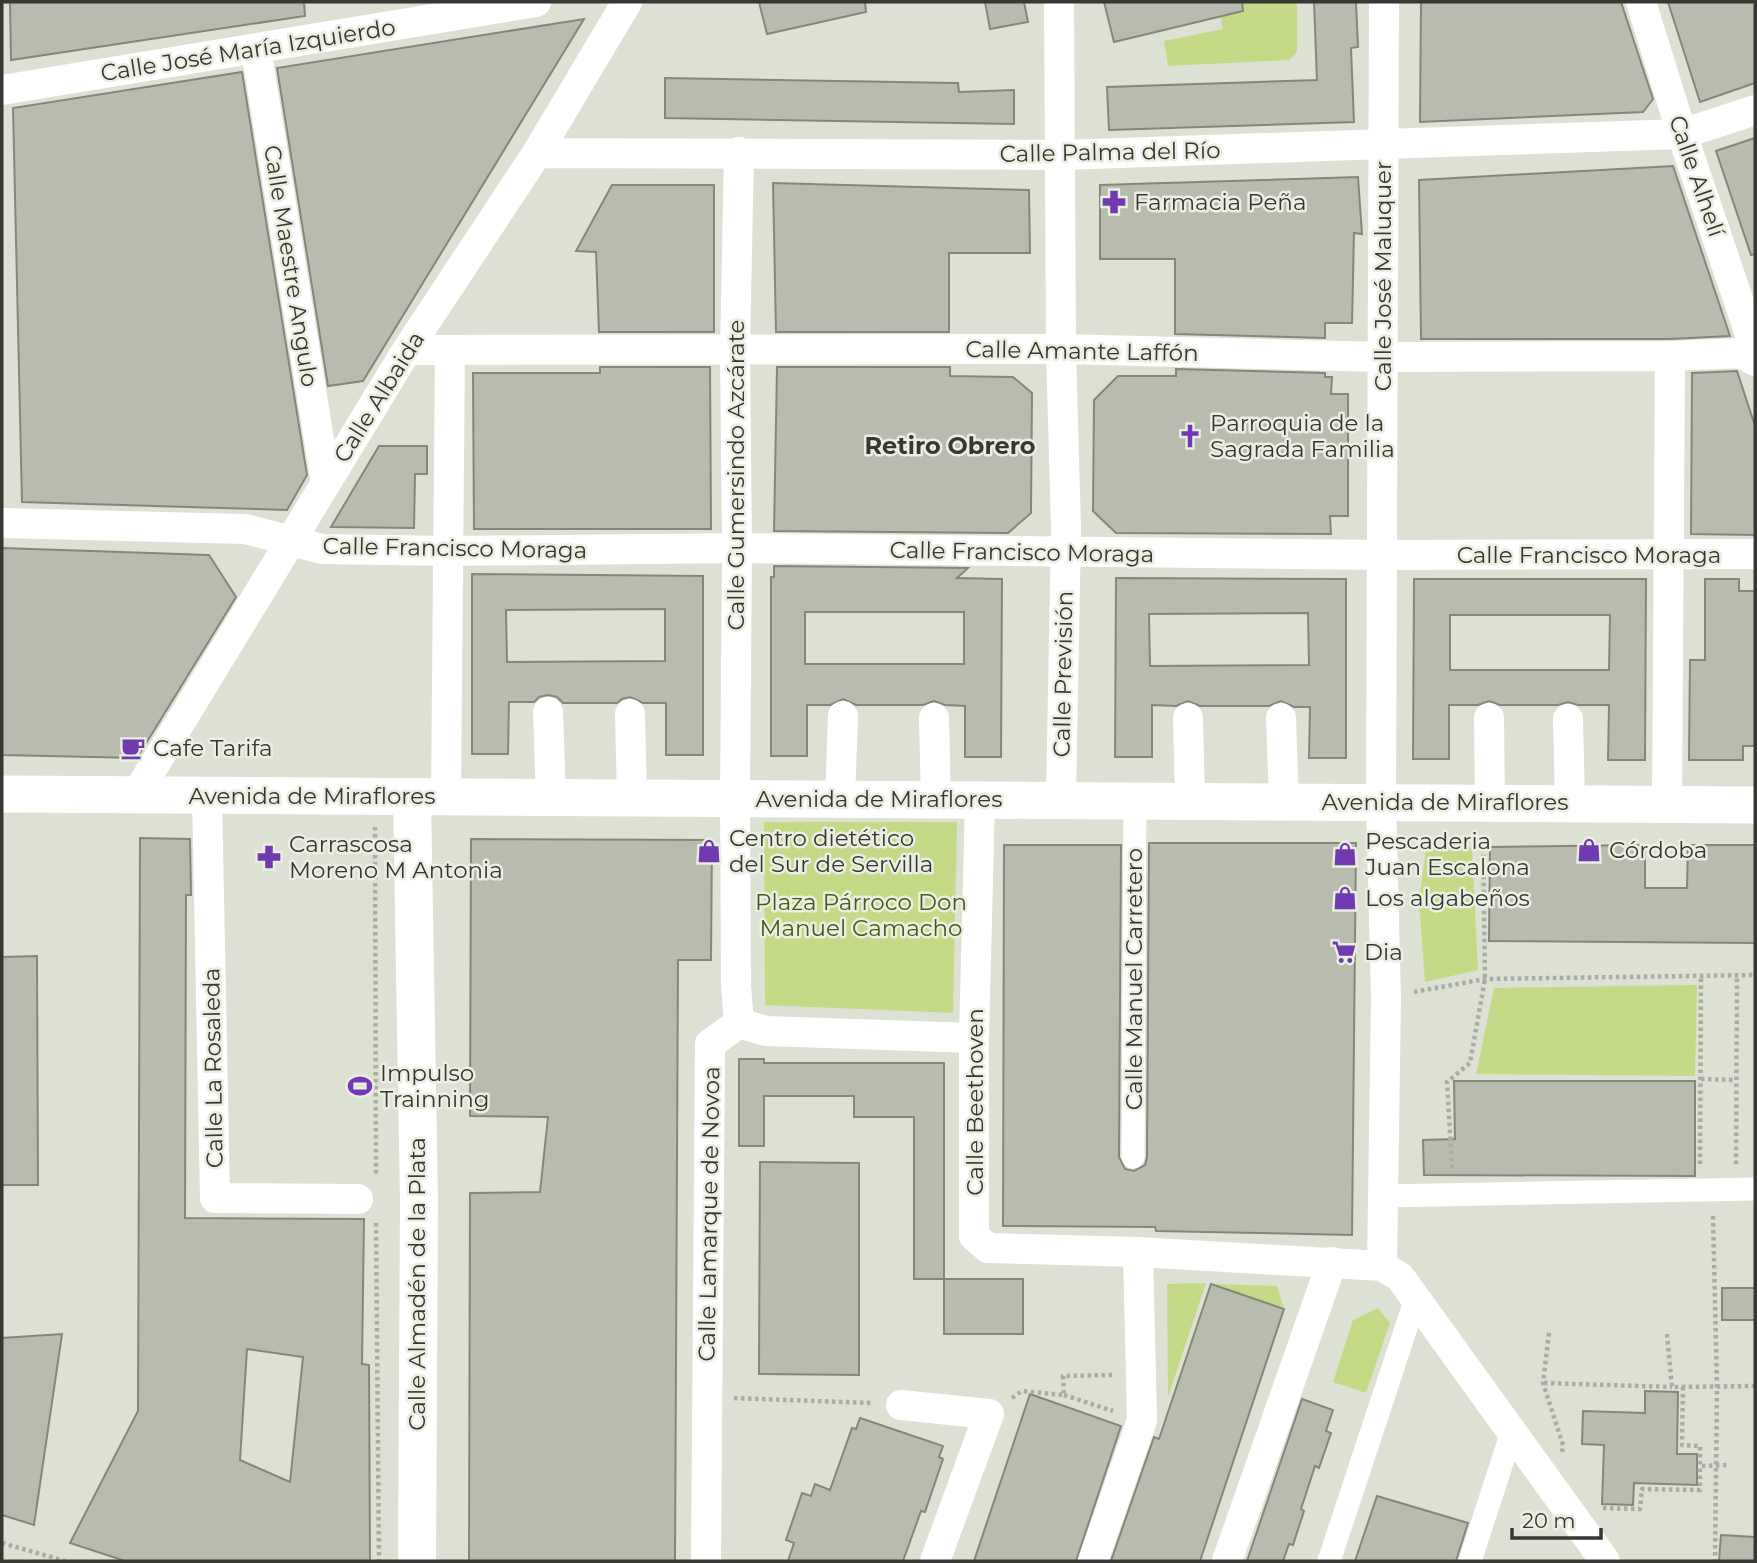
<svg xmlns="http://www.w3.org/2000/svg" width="1757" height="1563" font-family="Montserrat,sans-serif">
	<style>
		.green { fill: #c4da86 }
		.building { fill: #b8bcaf; stroke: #84887b; stroke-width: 2; fill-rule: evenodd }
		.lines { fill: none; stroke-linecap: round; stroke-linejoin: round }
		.path { stroke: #aaada3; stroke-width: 4.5; stroke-dasharray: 3.5 3.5; stroke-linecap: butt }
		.pedestrian { stroke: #fff; stroke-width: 23 }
		.minor { stroke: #fff; stroke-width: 30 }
		.tertiary { stroke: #fff; stroke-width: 37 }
		.secondary { stroke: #fff; stroke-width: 38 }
		.labels { text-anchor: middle; stroke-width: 5; stroke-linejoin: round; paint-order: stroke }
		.street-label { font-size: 23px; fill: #373833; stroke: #eaefe1 }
		.poi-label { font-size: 23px; fill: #373833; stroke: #eaefe1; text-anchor: start }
		.park-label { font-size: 23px; fill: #4a5918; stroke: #eaefe1 }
		.neighbourhood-label { font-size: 24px; font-weight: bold; fill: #373833; stroke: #eaefe1 }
	</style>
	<rect width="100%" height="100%" fill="#dde1d4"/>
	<path class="green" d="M1217,2H1297V52L1289,60L1168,66L1164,41L1223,29Z
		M764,822H957L953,1013L765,1005Z
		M1472,847L1478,970L1425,982L1419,902L1426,849Z
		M1697,985L1695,1076L1476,1074L1494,988Z
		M1206,1283L1168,1397L1167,1284Z
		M1211,1284L1277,1286L1284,1309Z
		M1378,1308L1390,1323L1366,1393L1333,1382L1353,1320Z"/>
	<path class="building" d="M10,2H304L305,16L11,60Z
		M759,2H865L866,12L767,34Z
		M985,2H1024L1028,22L990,29Z
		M1104,2H1242L1243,11L1114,42Z
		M1314,2H1356L1358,47L1351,48L1354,122L1109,130L1107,87L1317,80Z
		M1421,2H1621L1653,99L1643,112L1420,122Z
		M1668,2H1755V83L1700,102Z
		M584,19L363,381L328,386L277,68Z
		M242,72L307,475L287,510L22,502L13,108Z
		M665,78L958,83L959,92L1014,90V124L665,118Z
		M1755,138V254L1751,255L1716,151Z
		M1673,166L1730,336L1670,339H1421L1419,180Z
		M1358,177L1362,234L1354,233L1352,323H1325V338L1175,334V259H1100V185Z
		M773,183L1029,190L1030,253H949V332H776Z
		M612,185H714V332H599L596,252L576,251Z
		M600,367H710L711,529H474L473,373H600Z
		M777,367H950V376L1013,377L1032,393L1031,513L1008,533L774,531Z
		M1176,369L1325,373V377H1332L1331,394H1348V516H1330L1331,534L1116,533L1093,511L1094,400L1118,376H1176Z
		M1737,371L1755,426V535L1691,534L1692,373Z
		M379,446H427V474H415L414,528L331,527Z
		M2,548L209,555L236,597L137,758L2,755Z
		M774,566L968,568L957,578L1002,579L1001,757H965V706L945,705L934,701L923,705H856L843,699L830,705H807V756H771V577H774ZM805,612H964V664H805Z
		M472,574L703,576V755H666V703H643L630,697L622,699L617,703H563L557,697L548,695L539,697L534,702H509L508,754H472ZM665,609V661L507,662L506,610Z
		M1116,578L1346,579V758H1309L1310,707H1294L1281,701L1269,706H1200L1188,701L1176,706L1152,705V757H1115ZM1308,613L1309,665L1150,666L1149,614Z
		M1414,579H1646L1645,760H1608L1609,705H1578L1568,702L1558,705H1500L1489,701L1478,705H1449V759H1413ZM1450,615H1610L1609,670H1450Z
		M1705,579H1739V591H1755V746H1743V760H1689L1690,660H1705Z
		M140,838L190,839L191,895H186L185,1218L364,1219L362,1364L369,1365L370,1561H125L70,1543L138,1411ZM247,1349L303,1357L290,1482L240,1460Z
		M471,839L712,840L711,960H678L675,1561H469L470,1193L540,1192L548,1117L470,1116Z
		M1149,843H1356L1352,1235L1156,1231L1155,1227L1003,1226L1004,845H1121L1119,1157L1125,1169L1134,1171L1145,1165L1147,1157Z
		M1645,845V888H1687L1688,845H1755V943L1489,941L1490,847Z
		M37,956L38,1185H2V957Z
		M739,1059H764V1063H944V1279H914V1117H854V1096H764V1146H739Z
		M1454,1081H1695V1176L1424,1175L1423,1140L1455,1139Z
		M760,1162L859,1163V1375L759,1374Z
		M944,1279H1023V1334H944Z
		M1211,1284L1284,1309L1200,1561H1111L1154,1437L1159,1439Z
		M1722,1288H1755V1320H1722Z
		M62,1334L34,1525L2,1515V1338Z
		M1645,1391L1678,1392L1677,1454H1697V1485L1634,1483L1633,1505L1602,1504L1604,1445L1582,1444L1583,1411L1645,1413Z
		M1030,1394L1121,1426L1076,1561H974Z
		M1302,1399L1333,1410L1326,1431L1331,1433L1319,1468L1315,1466L1301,1509L1304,1511L1293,1545L1289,1544L1283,1561H1247Z
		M860,1418L943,1446L939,1457L943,1459L925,1512L921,1511L903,1561H788L794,1543L786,1540L802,1493L811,1496L815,1484L830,1490L852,1428L856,1429Z
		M1377,1496L1468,1523L1456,1561H1355Z
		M1721,1535L1755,1537V1561H1719Z"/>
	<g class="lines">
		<path class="path" d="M375,827L376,1175
			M1414,992L1485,979L1755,975
			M1701,1079L1736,1080
			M1700,1164L1701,976
			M1736,1164L1737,975
			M1452,1168L1447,1082L1470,1063L1485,979L1483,836
			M1713,1216L1717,1387L1715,1561
			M376,1223L379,1561
			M1549,1333L1543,1383L1563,1445L1562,1452
			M1667,1334L1672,1387L1755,1386
			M1544,1383L1672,1387
			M1683,1387L1682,1445L1700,1446V1466L1728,1465
			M1064,1395L1113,1411
			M734,1398L872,1403
			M1012,1398L1022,1391L1064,1395L1063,1376L1112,1375
			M1603,1508L1640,1509L1642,1489L1700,1490V1466
			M2,1543L65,1561"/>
		<path class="pedestrian" d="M1133,1157L1135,801
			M1384,1196L1755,1189
			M1329,1561L1416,1298
			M1470,1561L1512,1432"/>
		<path class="minor" d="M1059,2L1061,349L1066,529L1061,800
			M1641,2L1682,134L1755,349
			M256,49L326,483
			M2,90L536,2
			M537,153L1062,155L1384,144L1682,134L1755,110
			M407,350L1061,349L1383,357L1670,356L1741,353L1755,361
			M2,523L245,529L322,549L448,551L737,548L1382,555L1755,554
			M548,712L551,797
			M630,714L632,798
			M934,718L936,800
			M1188,718L1190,801
			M1281,718L1284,802
			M1489,718L1490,803
			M1568,719L1570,803
			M136,795L407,350L537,153L627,2
			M207,795L215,1198L358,1199
			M446,797L450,350
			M840,799L843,716
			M980,800L974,1038V1236L988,1248L1138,1252
			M1667,804L1670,356
			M739,1023L766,1031L974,1038
			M1382,1266L1386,998L1381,802L1384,2
			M901,1405L989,1414L935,1561
			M706,1561L710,1044L739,1023L736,986L735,799L737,548L735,350L739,152
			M1093,1561L1142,1420L1138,1252L1382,1266L1400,1277L1605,1561
			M1227,1561L1332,1262"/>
		<path class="tertiary" d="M2,794L1755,805"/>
		<path class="secondary" d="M412,797L419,1201L417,1561"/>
	</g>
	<defs>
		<g id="pharmacy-bare" transform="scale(1.89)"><path d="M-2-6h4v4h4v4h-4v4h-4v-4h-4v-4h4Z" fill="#713ab1" stroke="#eaefe1" stroke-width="2.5" paint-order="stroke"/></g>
		<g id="church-bare" transform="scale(1.89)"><path d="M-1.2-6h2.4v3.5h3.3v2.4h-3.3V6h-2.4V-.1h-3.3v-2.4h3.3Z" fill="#713ab1" stroke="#eaefe1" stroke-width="2.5" paint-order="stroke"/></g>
		<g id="cafe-bare" transform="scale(1.89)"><path d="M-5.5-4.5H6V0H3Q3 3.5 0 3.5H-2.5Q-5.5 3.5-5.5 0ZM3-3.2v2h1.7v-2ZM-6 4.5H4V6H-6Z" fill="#713ab1" stroke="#eaefe1" stroke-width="2.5" paint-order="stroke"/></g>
		<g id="shop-bare" transform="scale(1.89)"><path d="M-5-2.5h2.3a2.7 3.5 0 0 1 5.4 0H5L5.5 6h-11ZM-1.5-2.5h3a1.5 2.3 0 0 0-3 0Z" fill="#713ab1" stroke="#eaefe1" stroke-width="2.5" paint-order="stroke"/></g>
		<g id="supermarket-bare" transform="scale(1.89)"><path d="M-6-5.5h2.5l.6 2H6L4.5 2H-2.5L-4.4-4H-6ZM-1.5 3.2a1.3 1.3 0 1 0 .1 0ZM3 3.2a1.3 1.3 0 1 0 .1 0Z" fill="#713ab1" stroke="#eaefe1" stroke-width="2.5" paint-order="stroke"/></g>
		<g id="stadium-bare" transform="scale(1.89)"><path d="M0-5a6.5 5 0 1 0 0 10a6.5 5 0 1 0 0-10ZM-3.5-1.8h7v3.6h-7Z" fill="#713ab1" stroke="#eaefe1" stroke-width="2.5" paint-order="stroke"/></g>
	</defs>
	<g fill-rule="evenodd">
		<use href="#pharmacy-bare" x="1114" y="202"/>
		<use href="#church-bare" x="1190" y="436"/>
		<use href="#cafe-bare" x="133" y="748"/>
		<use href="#shop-bare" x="1589" y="850"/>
		<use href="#shop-bare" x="709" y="851"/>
		<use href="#shop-bare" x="1345" y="854"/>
		<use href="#pharmacy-bare" x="269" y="857"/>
		<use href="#shop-bare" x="1345" y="898"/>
		<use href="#supermarket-bare" x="1344" y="952"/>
		<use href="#stadium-bare" x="360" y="1086"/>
	</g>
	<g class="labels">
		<g class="street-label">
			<text transform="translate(248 50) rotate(-9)" y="8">Calle José María Izquierdo</text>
			<text transform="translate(1110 152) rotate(-1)" y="8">Calle Palma del Río</text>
			<text transform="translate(1697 176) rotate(71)" y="8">Calle Alhelí</text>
			<text transform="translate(291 266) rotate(81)" y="8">Calle Maestre Angulo</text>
			<text transform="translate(1383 276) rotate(-90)" y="8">Calle José Maluquer</text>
			<text transform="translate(1082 351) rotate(1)" y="8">Calle Amante Laffón</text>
			<text transform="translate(379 397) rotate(-58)" y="8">Calle Albaida</text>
			<text transform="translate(736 475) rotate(-90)" y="8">Calle Gumersindo Azcárate</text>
			<text transform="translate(455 548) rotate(1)" y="8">Calle Francisco Moraga</text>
			<text transform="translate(1022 552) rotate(1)" y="8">Calle Francisco Moraga</text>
			<text x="1589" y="563">Calle Francisco Moraga</text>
			<text transform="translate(1063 674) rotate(-89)" y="8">Calle Previsión</text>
			<text x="312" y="804">Avenida de Miraflores</text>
			<text x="879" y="807">Avenida de Miraflores</text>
			<text x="1445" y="810">Avenida de Miraflores</text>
			<text transform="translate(1134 979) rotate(-90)" y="8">Calle Manuel Carretero</text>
			<text transform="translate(213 1068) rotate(-91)" y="8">Calle La Rosaleda</text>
			<text transform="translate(975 1102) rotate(-90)" y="8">Calle Beethoven</text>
			<text transform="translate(709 1214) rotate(-89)" y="8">Calle Lamarque de Novoa</text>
			<text transform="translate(417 1284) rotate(-90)" y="8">Calle Almadén de la Plata</text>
		</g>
		<g class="poi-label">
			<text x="1134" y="210">Farmacia Peña</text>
			<text x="1210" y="431">Parroquia de la<tspan x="1210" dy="26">Sagrada Familia</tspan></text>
			<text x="153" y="756">Cafe Tarifa</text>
			<text x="729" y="846">Centro dietético<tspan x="729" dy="26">del Sur de Servilla</tspan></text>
			<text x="1365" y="849">Pescaderia<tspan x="1365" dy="26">Juan Escalona</tspan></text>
			<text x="289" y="852">Carrascosa<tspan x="289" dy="26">Moreno M Antonia</tspan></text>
			<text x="1609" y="858">Córdoba</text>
			<text x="1365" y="906">Los algabeños</text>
			<text x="1364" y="960">Dia</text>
			<text x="380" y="1081">Impulso<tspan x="380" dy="26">Trainning</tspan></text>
		</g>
		<g class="park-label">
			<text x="861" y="910">Plaza Párroco Don<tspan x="861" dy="26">Manuel Camacho</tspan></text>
		</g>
		<g class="neighbourhood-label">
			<text x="950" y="454">Retiro Obrero</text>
		</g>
	</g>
	<rect width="1757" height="1563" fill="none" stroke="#373833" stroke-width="7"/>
	<path d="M1512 1528v10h89v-10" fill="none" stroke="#373833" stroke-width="3.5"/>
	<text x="1522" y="1528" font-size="21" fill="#373833" stroke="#eaefe1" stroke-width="5" paint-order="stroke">20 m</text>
</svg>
